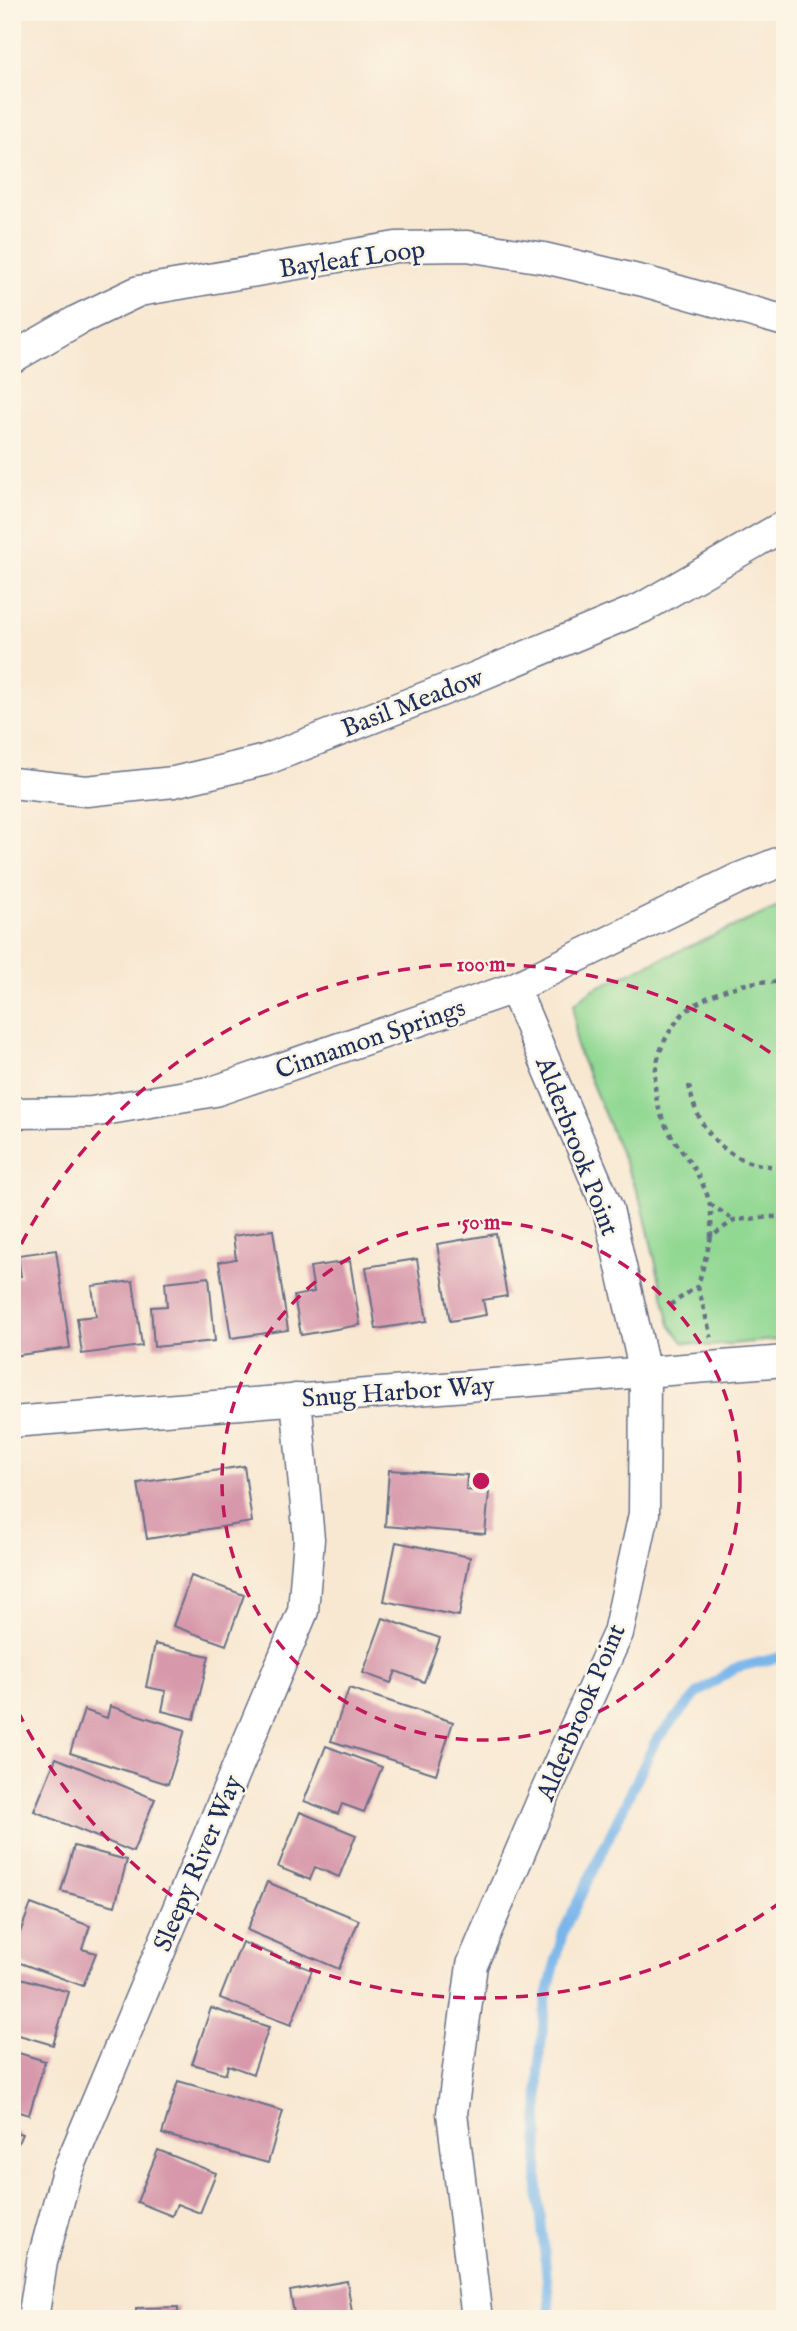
<svg xmlns="http://www.w3.org/2000/svg" width="797" height="2331" font-family="'IM FELL English',serif">
	<style>
		.green { fill: #91d893; stroke: #568478; stroke-width: 2 }
		.lines { fill: none; stroke-linecap: round; stroke-linejoin: round }
		.stream { stroke: #77b5ea; stroke-width: 10 }
		.building { fill: #d798ab }
		.minor-casing { stroke: #687087; stroke-width: 33 }
		.path { stroke: #687087; stroke-width: 4.5; stroke-dasharray: 5 5; stroke-linecap: butt }
		.minor { stroke: #fff; stroke-width: 30 }
		.ring { fill: none; stroke: #c2185b; stroke-width: 3.5; stroke-dasharray: 12 9 }
		.labels { text-anchor: middle; stroke-width: 5; stroke-linejoin: round; paint-order: stroke }
		.street-label { font-size: 26px; fill: #1b2f5e; stroke: #fcf5e5 }
		.centre { fill: #c2185b; stroke: #fcf5e5; stroke-width: 3.5 }
		.ring-label { font-size: 21px; text-anchor: middle; font-weight: bold; fill: #c2185b; stroke: #fcf5e5; stroke-width: 5; stroke-linejoin: round; paint-order: stroke }
	</style>
	<rect width="100%" height="100%" fill="#fcf5e5"/>
	<filter id="ink" filterUnits="userSpaceOnUse"><feTurbulence type="fractalNoise" baseFrequency=".0143" numOctaves="2"/><feDisplacementMap in="SourceGraphic" scale="14" xChannelSelector="R" yChannelSelector="G"/><feConvolveMatrix kernelMatrix="1 2 1 2 8 2 1 2 1" color-interpolation-filters="sRGB"/></filter>
	<filter id="wash" filterUnits="userSpaceOnUse"><feTurbulence type="fractalNoise" baseFrequency=".00686" numOctaves="4" result="noise"/><feDisplacementMap in="SourceGraphic" scale="28" xChannelSelector="R" yChannelSelector="G"/><feGaussianBlur stdDeviation="1.57" result="paint"/><feColorMatrix in="noise" values="0 0 0 0 0 0 0 0 0 0 0 0 0 0 0 0 0 1.4 0 .05"/><feComposite in="paint" operator="in"/></filter>
	<g filter="url(#wash)">
		<rect width="100%" height="100%" fill="#f8e8d2"/>
		<path class="green" d="M785,904V1339L709,1346L683,1342L670,1325L642,1204L576,1046L574,1004L593,989Z"/>
		<g class="lines">
			<path class="stream" d="M551,2319L538,2188L539,2062L546,2000L563,1932L656,1740L698,1693L735,1668L785,1656"/>
		</g>
		<g id="blocks">
			<path class="building" d="M273,1230L288,1330L231,1338L219,1262L236,1259L233,1236Z
				M496,1234L507,1296L483,1300L486,1315L450,1321L437,1244Z
				M56,1250L70,1348L12,1356V1277L21,1276L18,1255Z
				M417,1259L427,1321L376,1329L366,1267Z
				M350,1261L360,1325L301,1335L294,1296L314,1292L310,1267Z
				M209,1277L215,1341L154,1347L151,1307L167,1306L165,1282Z
				M133,1281L142,1346L82,1354L77,1318L96,1316L92,1286Z
				M244,1466L252,1522L147,1539L138,1483Z
				M389,1470L467,1475L466,1490L489,1492L485,1534L385,1526Z
				M396,1542L470,1557L459,1616L384,1601Z
				M191,1576L244,1595L226,1645L173,1626Z
				M383,1618L440,1638L424,1682L396,1671L391,1683L363,1673Z
				M155,1644L209,1656L194,1719L162,1711L166,1691L146,1687Z
				M349,1688L453,1722L436,1774L331,1741Z
				M110,1706L185,1730L168,1784L70,1753L84,1710L107,1718Z
				M326,1746L382,1767L364,1812L342,1804L338,1814L304,1801Z
				M56,1758L155,1799L133,1852L34,1811Z
				M300,1812L356,1835L339,1877L315,1867L310,1880L278,1867Z
				M74,1846L127,1860L115,1906L61,1891Z
				M267,1882L359,1920L339,1969L247,1930Z
				M31,1904L90,1926L82,1949L96,1953L83,1986L12,1960V1953Z
				M242,1942L312,1970L291,2025L220,1998Z
				M14,1976L69,1992L53,2045L12,2033V1982Z
				M211,2008L269,2027L253,2074L228,2065L226,2074L192,2064Z
				M12,2051L45,2061L29,2115L12,2110Z
				M178,2081L283,2111L268,2163L162,2134Z
				M12,2131L22,2134L12,2157Z
				M158,2150L216,2173L200,2213L177,2204L172,2216L137,2202Z
				M347,2281L353,2319H295L290,2291Z
				M178,2307V2319H136V2308Z"/>
		</g>
	</g>
	<g filter="url(#ink)">
		<use href="#blocks" fill-opacity="0" stroke="#687087" stroke-width="2"/>
		<g class="lines">
			<g class="minor-casing">
				<path id="minor" d="M12,358L78,320L139,291L396,247L467,246L544,258L647,282L785,321
					M12,783L86,791L174,782L265,760L469,680L642,608L785,525
					M12,1113L92,1112L215,1091L514,988L737,879L785,860
					M12,1422L785,1361
					M33,2319L42,2262L66,2175L303,1611L309,1539L296,1399
					M477,2319L452,2113L472,1965L547,1789L618,1633L644,1514L645,1373L608,1209L514,988"/>
			</g>
			<path class="path" d="M689,1085C695,1121 716,1152 752,1163C762,1166 774,1166 785,1168
				M710,1204L734,1220
				M711,1237C711,1227 712,1215 710,1205C704,1178 685,1157 671,1135C646,1095 651,1051 681,1016C698,998 734,985 758,982C766,981 776,982 785,983
				M698,1286L711,1337
				M670,1305L698,1286L711,1237L734,1220L785,1216"/>
			<use href="#minor" class="minor"/>
		</g>
	</g>
	<g class="ring">
		<circle cx="481" cy="1481" r="259"/>
		<path d="M781 1902A517 517 0 0 1 12 1699M12 1263A517 517 0 0 1 781 1060"/>
	</g>
	<g class="labels">
		<g class="street-label">
			<text transform="translate(352 258) rotate(-8)" y="9">Bayleaf Loop</text>
			<text transform="translate(412 702) rotate(-21)" y="9">Basil Meadow</text>
			<text transform="translate(370 1038) rotate(-19)" y="9">Cinnamon Springs</text>
			<text transform="translate(578 1146) rotate(69)" y="9">Alderbrook Point</text>
			<text transform="translate(398 1391) rotate(-4)" y="9">Snug Harbor Way</text>
			<text transform="translate(580 1712) rotate(-67)" y="9">Alderbrook Point</text>
			<text transform="translate(197 1863) rotate(-67)" y="9">Sleepy River Way</text>
		</g>
	</g>
	<circle cx="481" cy="1481" r="10" class="centre"/>
	<g class="ring-label">
		<text x="481" y="971">100 m</text>
		<text x="481" y="1229">50 m</text>
	</g>
	<rect width="797" height="2331" fill="none" stroke="#fcf5e5" stroke-width="42"/>
</svg>
